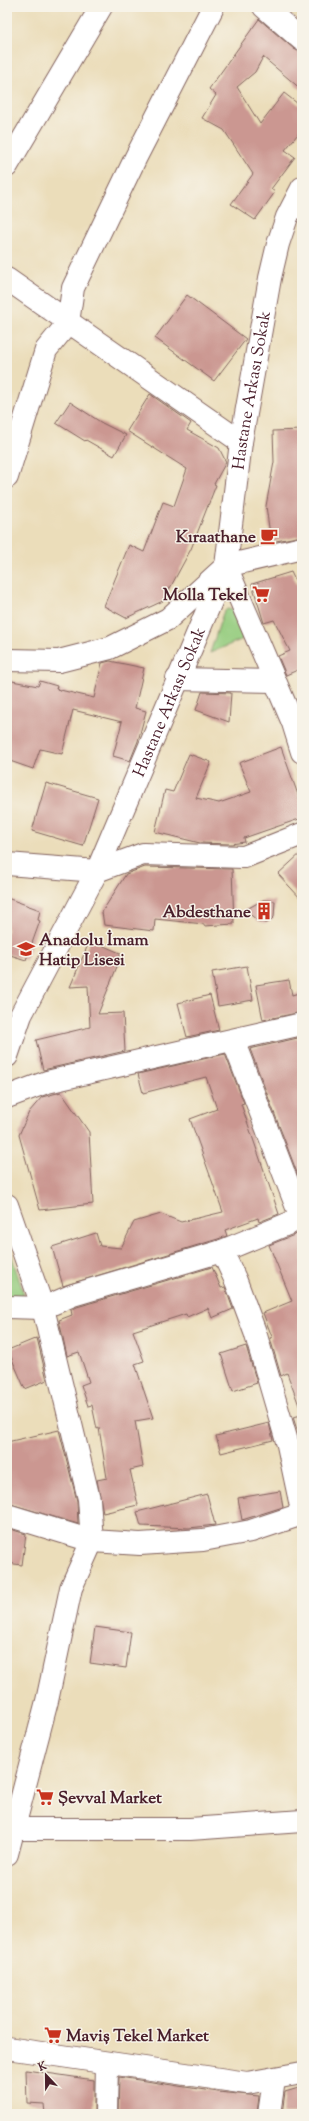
<svg xmlns="http://www.w3.org/2000/svg" width="309" height="2121" font-family="'Sorts Mill Goudy',serif">
	<style>
		.green { fill: #94cc7e; stroke: #6f7654 }
		.building { fill: #cb9791 }
		.lines { fill: none; stroke-linecap: round; stroke-linejoin: round }
		.minor-casing { stroke: #82625d; stroke-width: 24 }
		.minor { stroke: #fff; stroke-width: 22 }
		.labels { text-anchor: middle; stroke-width: 3; stroke-linejoin: round; paint-order: stroke }
		.street-label { font-size: 17px; fill: #4a1f2b; stroke: #f7f3e8 }
		.poi-label { font-size: 17px; font-weight: bold; fill: #4a1f2b; stroke: #f7f3e8; text-anchor: end }
	</style>
	<rect width="100%" height="100%" fill="#f7f3e8"/>
	<filter id="ink" filterUnits="userSpaceOnUse"><feTurbulence type="fractalNoise" baseFrequency=".025" numOctaves="2"/><feDisplacementMap in="SourceGraphic" scale="8" xChannelSelector="R" yChannelSelector="G"/><feConvolveMatrix kernelMatrix="1 2 1 2 8 2 1 2 1" color-interpolation-filters="sRGB"/></filter>
	<filter id="wash" filterUnits="userSpaceOnUse"><feTurbulence type="fractalNoise" baseFrequency=".012" numOctaves="4" result="noise"/><feDisplacementMap in="SourceGraphic" scale="16" xChannelSelector="R" yChannelSelector="G"/><feGaussianBlur stdDeviation="0.9" result="paint"/><feColorMatrix in="noise" values="0 0 0 0 0 0 0 0 0 0 0 0 0 0 0 0 0 1.4 0 .05"/><feComposite in="paint" operator="in"/></filter>
	<g filter="url(#wash)">
		<rect width="100%" height="100%" fill="#ebddba"/>
		<path class="green" d="M227,609L233,610L243,639L210,653L223,613Z
			M7,1241L24,1295L19,1299L7,1298Z"/>
		<g id="blocks">
			<path class="building" d="M259,19L294,49L302,53V90L263,57L255,72L237,87L260,124L284,93L302,107V129L285,150L295,157L271,189L275,192L255,220L231,204L253,174L224,130L202,118L216,95L209,89Z
				M187,295L246,339L214,381L155,338Z
				M150,394L191,423L187,430L219,448L226,462L214,484L216,485L191,549L163,601L126,618L104,606L129,545L144,552L163,502L174,506L187,469L127,431Z
				M70,402L102,423L126,435L114,456L86,440L85,441L56,423Z
				M302,430V536L271,542L266,506L274,462L273,431Z
				M291,572L302,595V673L300,669L286,675L278,656L290,651L274,620L264,623L252,584Z
				M110,661L144,668L135,708L146,711L138,741L130,761L113,756L122,722L73,710L62,754L40,749L33,769L7,760V680L38,686L40,681L57,686L56,689L94,698L102,663Z
				M202,692L231,693L229,722L196,710Z
				M281,747L302,806V818L244,838L245,842L231,844L200,843L155,832L165,790L173,792L189,754L211,762L196,798L219,803L251,792L239,763Z
				M46,783L98,798L83,846L32,831Z
				M302,852V900L278,874Z
				M145,867L232,869L234,924L204,926V924L155,919L154,931L104,925L102,912L126,874Z
				M7,898L40,910L38,920L40,921L26,960L7,954Z
				M263,900L275,901L274,917L269,922L265,923L258,921L245,910Z
				M90,940L120,953V959L98,1014L123,1013L125,1051L43,1070L36,1040L90,1027L88,986L70,987Z
				M247,966L253,1000L218,1006L212,972Z
				M289,980L292,995L302,992V1012L263,1020L256,985Z
				M210,995L219,1030L187,1037L178,1003Z
				M302,1037V1186L250,1049Z
				M225,1054L244,1103L241,1104L279,1214L259,1222L258,1218L225,1230L227,1236L218,1239L63,1286L52,1247L96,1233L100,1246L121,1248L134,1222L161,1214L181,1222L223,1212L190,1119L217,1109L206,1077L143,1093L138,1074Z
				M61,1092L89,1132L93,1204L40,1210L19,1135L29,1112L42,1097Z
				M302,1232V1407L300,1408L287,1373L281,1376L270,1338L272,1337L263,1313L292,1301L269,1245Z
				M212,1267L221,1288L225,1287L233,1309L212,1318L208,1308L187,1317L186,1314L133,1331L144,1361L135,1364L153,1418L135,1421L143,1467L130,1470L138,1505L103,1513L97,1480L107,1478L99,1428L97,1429L92,1405L88,1406L81,1385L89,1382L79,1352L67,1356L59,1320L72,1315L71,1310L77,1307Z
				M37,1338L47,1380L25,1389L8,1350Z
				M246,1346L257,1383L233,1391L221,1354Z
				M302,1415V1432L298,1433L293,1417Z
				M269,1423L273,1440L221,1453L216,1436Z
				M59,1430L77,1501L78,1524L7,1503V1442Z
				M280,1491L283,1507L242,1520L238,1498Z
				M207,1494L215,1525L189,1528L141,1526L137,1512Z
				M7,1528L26,1534L22,1565L7,1563Z
				M95,1627L131,1632L126,1668L90,1663Z
				M26,2070L94,2080V2114H45L44,2104L27,2103Z
				M119,2077L218,2092L259,2096L257,2114H118Z
				M302,2087V2114H282L285,2092Z"/>
		</g>
	</g>
	<g filter="url(#ink)">
		<use href="#blocks" fill-opacity="0" stroke="#82625d" stroke-width="1"/>
		<g class="lines">
			<g class="minor-casing">
				<g id="minor">
					<path d="M264,7L302,40"/>
					<path d="M7,166L101,7"/>
					<path d="M7,279L241,442"/>
					<path d="M7,477L46,350L68,323L73,288L136,157L213,7"/>
					<path d="M226,566L293,723L302,752"/>
					<path d="M7,660L59,661L110,648L168,619L226,566L302,548"/>
					<path d="M177,679L274,681"/>
					<path d="M7,864L97,871L143,854L244,857L302,834"/>
					<path d="M233,1040L301,1218"/>
					<path id="s1" d="M7,1056L21,1015L97,871L226,566L241,442L270,278L278,244L287,217L302,188"/>
					<path d="M7,1097L47,1082L302,1024"/>
					<path d="M7,1205L43,1308L89,1499L92,1541L71,1588L47,1701L7,1854"/>
					<path d="M222,1251L236,1281L255,1332L288,1445L302,1511"/>
					<path d="M7,1307L43,1308L73,1295L222,1251L302,1218"/>
					<path d="M7,1515L92,1541L140,1544L203,1540L251,1531L302,1514"/>
					<path d="M7,1826L14,1829H190L302,1821"/>
					<path d="M7,2048L247,2083L302,2073"/>
					<path d="M106,2114L107,2064"/>
					<path d="M269,2114L274,2080"/>
				</g>
			</g>
			<use href="#minor" class="minor"/>
		</g>
	</g>
	<defs>
		<g id="cafe-bare" transform="scale(1.38)"><path d="M-5.5-4.5H6V0H3Q3 3.5 0 3.5H-2.5Q-5.5 3.5-5.5 0ZM3-3.2v2h1.7v-2ZM-6 4.5H4V6H-6Z" fill="#c8321e" stroke="#f7f3e8" stroke-width="2.5" paint-order="stroke"/></g>
		<g id="supermarket-bare" transform="scale(1.38)"><path d="M-6-5.5h2.5l.6 2H6L4.5 2H-2.5L-4.4-4H-6ZM-1.5 3.2a1.3 1.3 0 1 0 .1 0ZM3 3.2a1.3 1.3 0 1 0 .1 0Z" fill="#c8321e" stroke="#f7f3e8" stroke-width="2.5" paint-order="stroke"/></g>
		<g id="building-bare" transform="scale(1.38)"><path d="M-4-6H4V6H1V3H-1V6H-4ZM-2.5-4.3h1.7v1.8h-1.7ZM.8-4.3h1.7v1.8H.8ZM-2.5-1h1.7V.8h-1.7ZM.8-1h1.7V.8H.8Z" fill="#c8321e" stroke="#f7f3e8" stroke-width="2.5" paint-order="stroke"/></g>
		<g id="school-bare" transform="scale(1.38)"><path d="M0-5L7-2L0 1L-7-2ZM-4 1L0 2.5L4 1V4Q0 6-4 4Z" fill="#c8321e" stroke="#f7f3e8" stroke-width="2.5" paint-order="stroke"/></g>
	</defs>
	<g fill-rule="evenodd">
		<use href="#cafe-bare" x="269" y="536"/>
		<use href="#supermarket-bare" x="261" y="594"/>
		<use href="#building-bare" x="264" y="911"/>
		<use href="#school-bare" x="26" y="949"/>
		<use href="#supermarket-bare" x="45" y="1797"/>
		<use href="#supermarket-bare" x="53" y="2035"/>
	</g>
	<g class="labels">
		<g class="street-label">
			<text dy="6" stroke="none"><textPath href="#s1" startOffset="715">Hastane Arkası Sokak</textPath></text>
			<text dy="6" stroke="none"><textPath href="#s1" startOffset="390">Hastane Arkası Sokak</textPath></text>
		</g>
		<g class="poi-label">
			<text x="256" y="542">Kıraathane</text>
			<text x="248" y="600">Molla Tekel</text>
			<text x="251" y="917">Abdesthane</text>
			<text x="39" y="945" text-anchor="start">Anadolu İmam<tspan x="39" dy="20">Hatip Lisesi</tspan></text>
			<text x="58" y="1803" text-anchor="start">Şevval Market</text>
			<text x="66" y="2041" text-anchor="start">Maviş Tekel Market</text>
		</g>
	</g>
	<rect width="309" height="2121" fill="none" stroke="#f7f3e8" stroke-width="24"/>
	<g transform="translate(46 2075) rotate(338)" stroke="#f7f3e8" stroke-width="3" paint-order="stroke">
	<path d="M0-3L7 15L0 10L-7 15Z" fill="#4a1f2b"/>
	<text y="-6" font-size="11" font-weight="bold" text-anchor="middle" fill="#4a1f2b">K</text>
	</g>
</svg>
